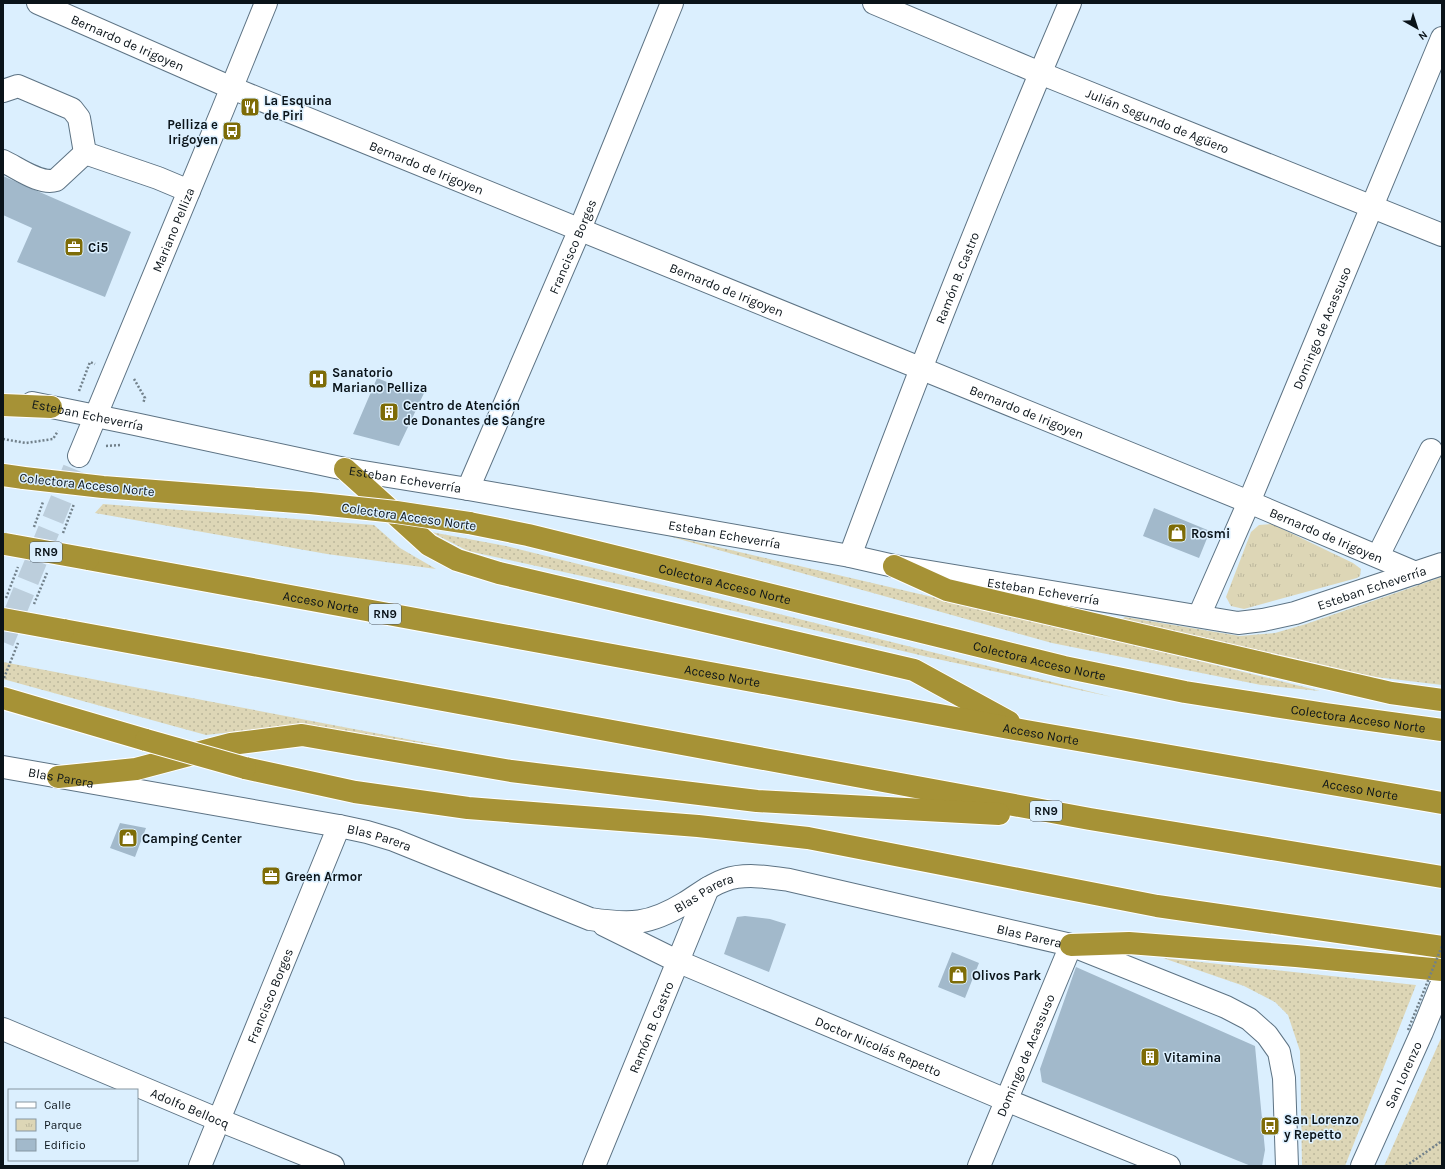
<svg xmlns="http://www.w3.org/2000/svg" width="1445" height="1169" font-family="Karla,sans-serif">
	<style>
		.grass { fill: url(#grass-dots) }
		.park { fill: url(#park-tufts) }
		.building { fill: #a2b9cb }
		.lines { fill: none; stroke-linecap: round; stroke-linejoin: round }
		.minor-tunnel { stroke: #bccedc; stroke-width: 22; stroke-dasharray: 22 11; stroke-linecap: butt }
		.minor-casing { stroke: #5d7384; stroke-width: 24 }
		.highway-casing { stroke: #fff; stroke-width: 24 }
		.path { stroke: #71808a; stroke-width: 2.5; stroke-dasharray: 2 2; stroke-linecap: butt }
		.minor { stroke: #fff; stroke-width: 22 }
		.highway { stroke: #a69236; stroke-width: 22 }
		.highway-bridge-casing { stroke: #fff; stroke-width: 24; stroke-linecap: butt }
		.path-bridge { stroke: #71808a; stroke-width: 2.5; stroke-dasharray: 2 2; stroke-linecap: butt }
		.highway-bridge { stroke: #a69236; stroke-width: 22 }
		.labels { text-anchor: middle; stroke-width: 3; stroke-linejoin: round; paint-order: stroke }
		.shield { fill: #dbeffe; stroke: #49555e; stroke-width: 1 }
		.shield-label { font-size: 12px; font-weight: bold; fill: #0a1319 }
		.street-label { font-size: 13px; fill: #0a1319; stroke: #dbeffe }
		.poi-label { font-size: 13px; font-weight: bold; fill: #0a1319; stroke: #dbeffe; text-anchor: start }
	</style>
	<defs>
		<pattern id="grass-dots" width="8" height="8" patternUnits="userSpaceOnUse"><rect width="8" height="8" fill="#ddd6b6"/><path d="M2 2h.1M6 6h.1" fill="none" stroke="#bcb79c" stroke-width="1.8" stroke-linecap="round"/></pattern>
		<pattern id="park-tufts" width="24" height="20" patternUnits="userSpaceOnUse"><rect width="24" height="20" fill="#ddd6b6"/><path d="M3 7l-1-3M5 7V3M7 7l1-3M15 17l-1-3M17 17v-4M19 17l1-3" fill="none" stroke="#bcb79c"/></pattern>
	</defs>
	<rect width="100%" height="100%" fill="#dbeffe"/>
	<path class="grass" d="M103,504L374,525L400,548L436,569L327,554L95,513Z
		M431,532L506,546L1112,697L928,657L641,589L468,551Z
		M654,532L1078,631L1320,691L1261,685L1052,643Z
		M1442,577V685L1376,677L1303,664L1118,623L1125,617L1240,636L1275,633L1306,624Z
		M3,662L443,746L292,725L206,735L3,679Z
		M1163,958L1416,985L1345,1166H1302L1300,1051L1288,1015L1275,1002L1244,986Z
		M1442,1036V1166H1384Z"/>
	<path class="park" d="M1272,524L1353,563L1361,569L1360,576L1357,578L1244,609L1231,606L1226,597L1251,532L1259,525Z"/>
	<path class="building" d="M3,176L131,232L105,297L17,262L32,228L3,215Z
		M377,378L402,388L404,382L425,391L399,446L353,434Z
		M1154,508L1210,531L1199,558L1143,536Z
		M120,823L146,828L135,857L110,848Z
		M745,916L770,919L786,924L769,972L724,954L737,917Z
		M952,952L979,963L965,998L938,987Z
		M1076,967L1255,1046L1265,1150L1262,1166H1251L1042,1082L1040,1069Z"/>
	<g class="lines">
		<path class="minor-tunnel" d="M3,642L79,456"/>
		<g class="minor-casing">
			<g id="minor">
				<path id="s1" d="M38,3L232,88L1249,502L1416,573"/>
				<path id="s2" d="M874,3L1040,73L1442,235"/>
				<path d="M3,91L18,86L72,109L79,118L85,153"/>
				<path d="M85,153L158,178L189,191"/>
				<path d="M3,161C18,168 40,185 56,180L85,153"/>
				<path id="s3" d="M32,403L135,424L345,469L468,489L850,556L894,566L1238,623L1263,620L1295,613L1442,564"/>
				<path id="s4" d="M79,456L223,109L266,3"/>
				<path id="s5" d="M468,489L580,229L672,3"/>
				<path id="s6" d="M850,556C919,370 992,185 1070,3"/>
				<path d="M1378,556L1431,450"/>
				<path id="s7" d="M1199,616L1249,502L1442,38"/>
				<path id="s8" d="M3,767L339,826L367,832L394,840L590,919C630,925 649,925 685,903C698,895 710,885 725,880C745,873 768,877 789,880L1071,945L1226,1007L1249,1019L1267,1035L1279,1052L1284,1078L1287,1166"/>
				<path id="s9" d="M604,925L677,961L1006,1100L1169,1166"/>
				<path id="s10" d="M3,1029L219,1120L333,1166"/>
				<path id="s11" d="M200,1166L339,826"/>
				<path id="s12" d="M594,1166L708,888"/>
				<path id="s13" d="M979,1166L1071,945"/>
				<path id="s14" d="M1362,1166L1422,1032L1442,983"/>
			</g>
		</g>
		<g class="highway-casing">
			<g id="highway">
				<path d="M3,405L51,407"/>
				<path d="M345,469L429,545L457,560L499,573L914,670L1009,722"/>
				<path d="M3,475L24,478"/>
				<path id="s15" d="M469,523L528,535L1064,667L1185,692L1326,714L1442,730"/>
				<path id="s16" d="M88,559L1026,731L1442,803"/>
				<path d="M894,566L947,590L1391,693L1442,700"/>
				<path d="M63,630L1090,819L1442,877"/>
				<path d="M3,698L146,740"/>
				<path d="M245,768L355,792L468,808L698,826L808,838L1157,906L1442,947"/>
				<path d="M58,777L136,769L231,744L302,735L511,771L757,801L999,814"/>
				<path d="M1071,945L1129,943L1296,956L1442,970"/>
			</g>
		</g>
		<path class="path" d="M134,379L145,398L143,403
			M79,391L90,362L95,364
			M3,439L26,443L53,439L58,431
			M106,446L121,445
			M34,527L43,502
			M63,533L74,504
			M6,598L18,567
			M34,604L47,573
			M4,678L18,643
			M1406,1166L1442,1141"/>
		<use href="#minor" class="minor"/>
		<use href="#highway" class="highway"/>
		<g class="highway-bridge-casing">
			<path id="highway-bridge" d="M24,478L103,487L310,503L396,512L469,523
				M5,544L88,559
				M3,619L63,630
				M146,740L245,768"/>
		</g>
		<path class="path-bridge" d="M1408,1030L1442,946"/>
		<use href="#highway-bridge" class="highway-bridge"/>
	</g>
	<defs>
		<g id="restaurant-square" transform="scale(1)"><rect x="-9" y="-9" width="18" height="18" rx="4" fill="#7e6c07" stroke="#dbeffe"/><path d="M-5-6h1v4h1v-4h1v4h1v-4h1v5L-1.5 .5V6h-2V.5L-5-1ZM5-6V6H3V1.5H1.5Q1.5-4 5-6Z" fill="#fff"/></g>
		<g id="bus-square" transform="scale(1)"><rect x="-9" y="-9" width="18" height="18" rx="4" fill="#7e6c07" stroke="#dbeffe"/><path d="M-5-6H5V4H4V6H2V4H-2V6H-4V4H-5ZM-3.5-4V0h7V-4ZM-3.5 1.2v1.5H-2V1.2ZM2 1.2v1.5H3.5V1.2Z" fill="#fff"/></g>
		<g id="office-square" transform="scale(1)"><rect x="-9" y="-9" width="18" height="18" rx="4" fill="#7e6c07" stroke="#dbeffe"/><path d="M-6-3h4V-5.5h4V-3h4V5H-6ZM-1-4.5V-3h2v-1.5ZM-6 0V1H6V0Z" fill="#fff"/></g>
		<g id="hospital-square" transform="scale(1)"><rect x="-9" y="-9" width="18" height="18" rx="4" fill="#7e6c07" stroke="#dbeffe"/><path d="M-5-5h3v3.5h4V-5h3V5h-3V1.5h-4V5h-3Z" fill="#fff"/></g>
		<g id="building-square" transform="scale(1)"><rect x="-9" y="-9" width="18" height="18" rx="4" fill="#7e6c07" stroke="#dbeffe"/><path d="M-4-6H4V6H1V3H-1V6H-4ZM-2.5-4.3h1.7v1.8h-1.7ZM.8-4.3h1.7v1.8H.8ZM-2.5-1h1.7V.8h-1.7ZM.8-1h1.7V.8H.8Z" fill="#fff"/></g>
		<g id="shop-square" transform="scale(1)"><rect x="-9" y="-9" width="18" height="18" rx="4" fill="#7e6c07" stroke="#dbeffe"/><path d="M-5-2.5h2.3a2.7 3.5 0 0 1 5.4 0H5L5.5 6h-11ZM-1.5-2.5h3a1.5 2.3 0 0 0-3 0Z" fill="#fff"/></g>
	</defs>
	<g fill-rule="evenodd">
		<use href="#restaurant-square" x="250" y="107"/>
		<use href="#bus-square" x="232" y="131"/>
		<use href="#office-square" x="74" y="247"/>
		<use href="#hospital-square" x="318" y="379"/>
		<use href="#building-square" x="389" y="412"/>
		<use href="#shop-square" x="1177" y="533"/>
		<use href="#shop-square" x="128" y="838"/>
		<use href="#office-square" x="271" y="876"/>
		<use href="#shop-square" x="958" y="975"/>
		<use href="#building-square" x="1150" y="1057"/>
		<use href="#bus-square" x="1270" y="1126"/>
	</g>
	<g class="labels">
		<g class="shield">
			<rect x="30" y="542" width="32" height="20" rx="3"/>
			<rect x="369" y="604" width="32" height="20" rx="3"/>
			<rect x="1030" y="801" width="32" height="20" rx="3"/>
		</g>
		<g class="shield-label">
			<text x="46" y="556">RN9</text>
			<text x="385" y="618">RN9</text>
			<text x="1046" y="815">RN9</text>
		</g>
		<g class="street-label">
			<text dy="5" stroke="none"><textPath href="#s1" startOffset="98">Bernardo de Irigoyen</textPath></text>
			<text dy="5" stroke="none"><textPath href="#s2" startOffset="307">Julián Segundo de Agüero</textPath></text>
			<text dy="5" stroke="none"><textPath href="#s1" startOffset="422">Bernardo de Irigoyen</textPath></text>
			<text dy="5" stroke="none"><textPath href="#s4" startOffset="245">Mariano Pelliza</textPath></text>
			<text dy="5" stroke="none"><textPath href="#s5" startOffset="264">Francisco Borges</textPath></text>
			<text dy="5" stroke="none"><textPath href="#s6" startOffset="298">Ramón B. Castro</textPath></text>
			<text dy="5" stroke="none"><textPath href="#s1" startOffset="746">Bernardo de Irigoyen</textPath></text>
			<text dy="5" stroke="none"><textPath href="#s7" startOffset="313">Domingo de Acassuso</textPath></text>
			<text dy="5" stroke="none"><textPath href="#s1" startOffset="1070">Bernardo de Irigoyen</textPath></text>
			<text dy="5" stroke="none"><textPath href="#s3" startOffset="57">Esteban Echeverría</textPath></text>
			<text dy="5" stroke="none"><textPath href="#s3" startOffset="381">Esteban Echeverría</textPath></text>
			<text transform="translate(87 484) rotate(6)" y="5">Colectora Acceso Norte</text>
			<text transform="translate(409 516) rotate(8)" y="5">Colectora Acceso Norte</text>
			<text dy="5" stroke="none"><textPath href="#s3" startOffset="705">Esteban Echeverría</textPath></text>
			<text dy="5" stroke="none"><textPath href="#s1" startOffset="1394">Bernardo de Irigoyen</textPath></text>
			<text dy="5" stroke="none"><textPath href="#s15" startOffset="263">Colectora Acceso Norte</textPath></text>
			<text dy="5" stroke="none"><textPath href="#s3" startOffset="1365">Esteban Echeverría</textPath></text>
			<text dy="5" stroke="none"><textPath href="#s3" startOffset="1029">Esteban Echeverría</textPath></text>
			<text dy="5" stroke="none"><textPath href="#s16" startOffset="237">Acceso Norte</textPath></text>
			<text dy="5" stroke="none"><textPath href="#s15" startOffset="587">Colectora Acceso Norte</textPath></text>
			<text dy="5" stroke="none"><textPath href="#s16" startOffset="645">Acceso Norte</textPath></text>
			<text dy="5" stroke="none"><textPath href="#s15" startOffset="911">Colectora Acceso Norte</textPath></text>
			<text dy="5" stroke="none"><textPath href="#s16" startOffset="969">Acceso Norte</textPath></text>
			<text dy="5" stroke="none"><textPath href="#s8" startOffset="59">Blas Parera</textPath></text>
			<text dy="5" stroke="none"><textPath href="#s16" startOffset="1293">Acceso Norte</textPath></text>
			<text dy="5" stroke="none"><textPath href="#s8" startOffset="383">Blas Parera</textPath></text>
			<text dy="5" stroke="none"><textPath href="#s8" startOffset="730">Blas Parera</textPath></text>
			<text dy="5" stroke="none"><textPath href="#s8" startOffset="1066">Blas Parera</textPath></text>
			<text dy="5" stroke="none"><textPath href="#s11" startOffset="184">Francisco Borges</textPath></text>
			<text dy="5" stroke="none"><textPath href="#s12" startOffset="150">Ramón B. Castro</textPath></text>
			<text dy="5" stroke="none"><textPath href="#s9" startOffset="300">Doctor Nicolás Repetto</textPath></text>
			<text dy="5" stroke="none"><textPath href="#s13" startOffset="120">Domingo de Acassuso</textPath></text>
			<text dy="5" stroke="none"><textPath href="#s14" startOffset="100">San Lorenzo</textPath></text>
			<text dy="5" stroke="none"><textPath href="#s10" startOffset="203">Adolfo Bellocq</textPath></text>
		</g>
		<g class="poi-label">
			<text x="264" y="105">La Esquina<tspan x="264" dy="15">de Piri</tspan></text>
			<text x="218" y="129" text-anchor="end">Pelliza e<tspan x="218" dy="15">Irigoyen</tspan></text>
			<text x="88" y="252">Ci5</text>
			<text x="332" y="377">Sanatorio<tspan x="332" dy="15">Mariano Pelliza</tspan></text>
			<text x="403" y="410">Centro de Atención<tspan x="403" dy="15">de Donantes de Sangre</tspan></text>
			<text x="1191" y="538">Rosmi</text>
			<text x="142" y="843">Camping Center</text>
			<text x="285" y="881">Green Armor</text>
			<text x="972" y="980">Olivos Park</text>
			<text x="1164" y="1062">Vitamina</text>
			<text x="1284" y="1124">San Lorenzo<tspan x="1284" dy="15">y Repetto</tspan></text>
		</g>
	</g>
	<rect width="1445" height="1169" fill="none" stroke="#0a1319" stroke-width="8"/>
	<rect x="8" y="1089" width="130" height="72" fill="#dbeffe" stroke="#8797a2"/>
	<rect x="16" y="1102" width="20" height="6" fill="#ffffff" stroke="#8797a2"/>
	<text x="44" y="1109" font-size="12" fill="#0a1319">Calle</text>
	<rect x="16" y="1119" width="20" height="12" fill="url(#park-tufts)" stroke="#8797a2"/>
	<text x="44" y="1129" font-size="12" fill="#0a1319">Parque</text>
	<rect x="16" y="1139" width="20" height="12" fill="#a2b9cb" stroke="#8797a2"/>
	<text x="44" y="1149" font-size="12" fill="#0a1319">Edificio</text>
	<g transform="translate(1417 28) rotate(141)" stroke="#dbeffe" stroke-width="3" paint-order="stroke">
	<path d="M0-3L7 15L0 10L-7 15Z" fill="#0a1319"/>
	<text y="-6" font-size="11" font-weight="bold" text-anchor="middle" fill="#0a1319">N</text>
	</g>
</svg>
